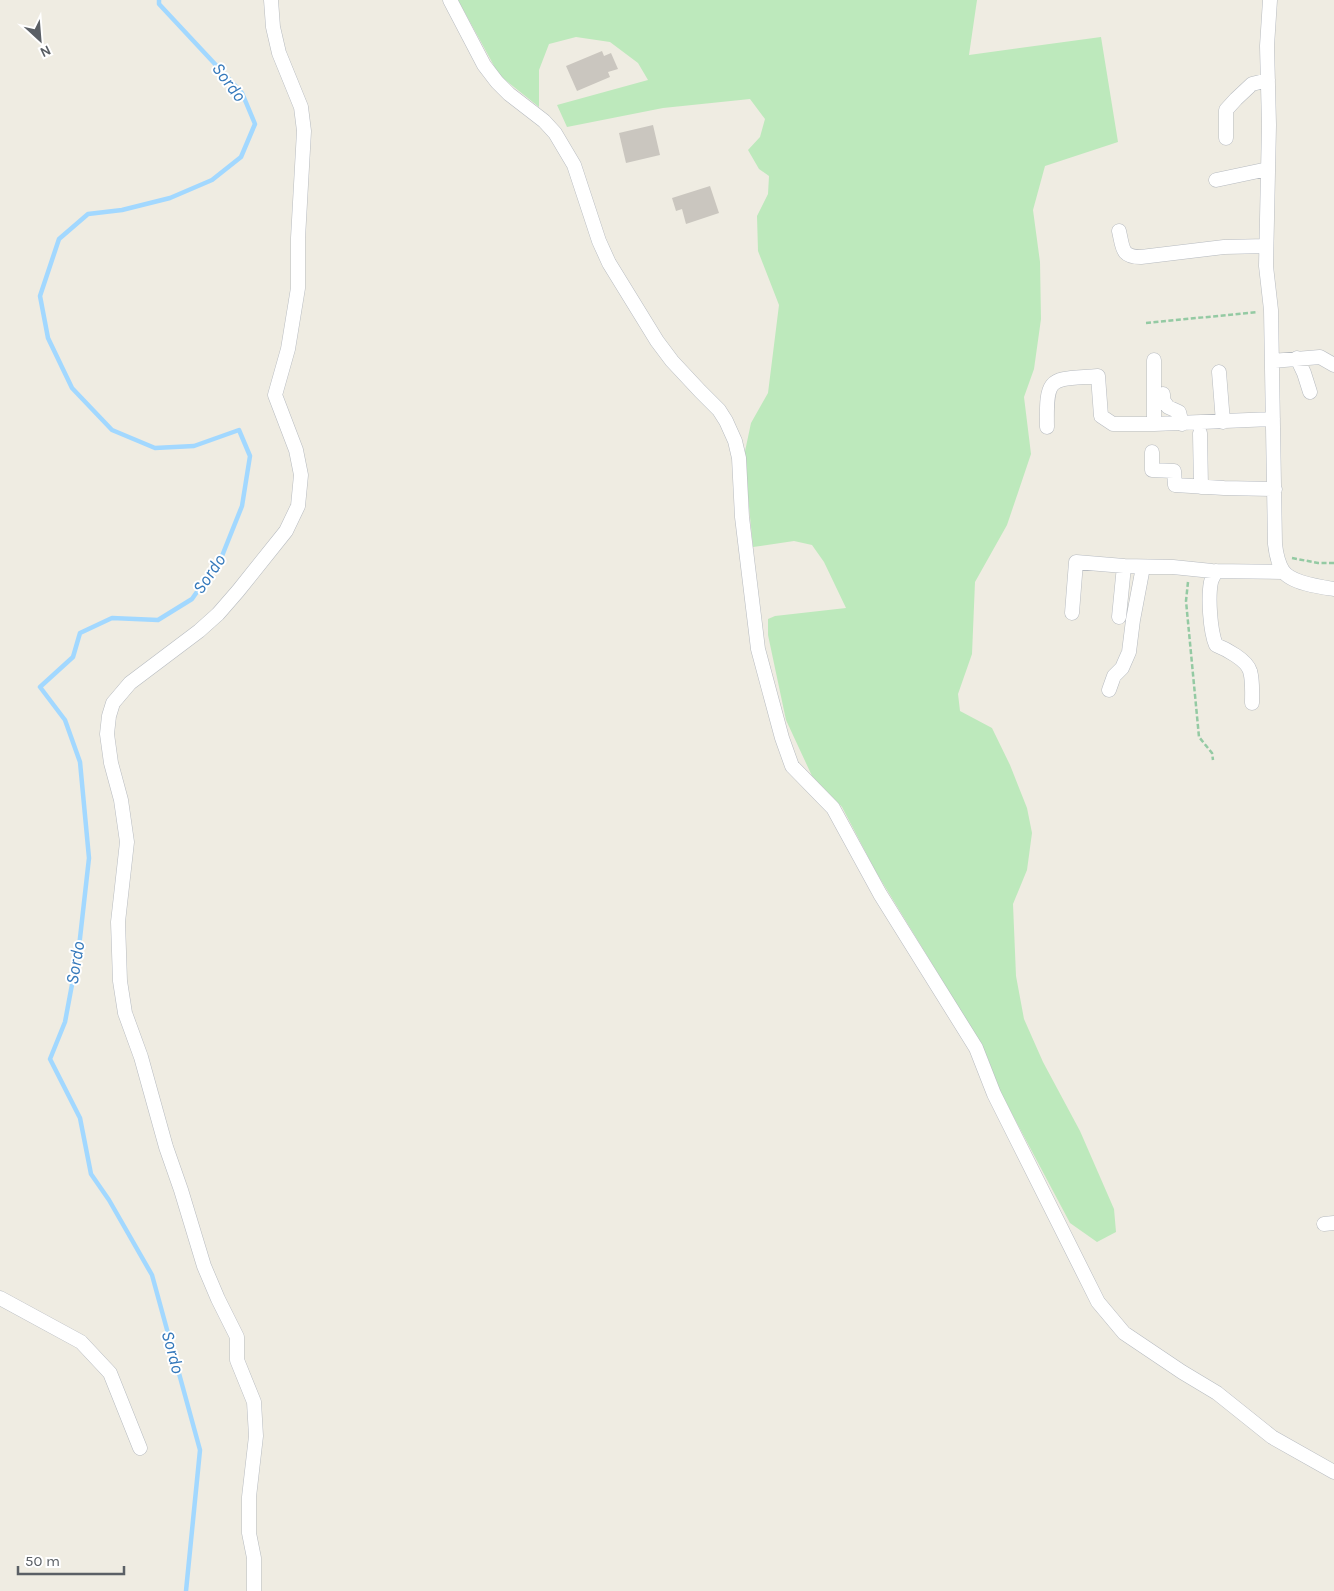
<svg xmlns="http://www.w3.org/2000/svg" width="1334" height="1591" font-family="Karla,sans-serif">
	<style>
		.green { fill: #bde9bc }
		.lines { fill: none; stroke-linecap: round; stroke-linejoin: round }
		.stream { stroke: #a2d8ff; stroke-width: 4.5 }
		.building { fill: #cac6bf }
		.minor-casing { stroke: #b7bbc0; stroke-width: 15 }
		.path { stroke: #94caa3; stroke-width: 2.5; stroke-dasharray: 5 2.5; stroke-linecap: butt }
		.minor { stroke: #fff; stroke-width: 14 }
		.labels { text-anchor: middle; stroke-width: 4; stroke-linejoin: round; paint-order: stroke }
		.water-label { font-size: 18px; font-style: italic; fill: #3579bb; stroke: #fff }
	</style>
	<rect width="100%" height="100%" fill="#efece2"/>
	<path class="green" d="M458,0H977L969,55L1101,37L1118,142L1045,166L1033,210L1040,262L1041,319L1034,369L1024,397L1031,454L1007,525L975,582L972,654L958,694L960,711L992,728L1010,765L1027,808L1032,833L1027,870L1013,904L1016,976L1024,1019L1043,1062L1080,1131L1114,1209L1116,1232L1097,1242L1070,1223L1001,1093L988,1059L975,1034L876,872L842,807L812,776L786,720L768,635V619L775,616L846,608L824,562L812,545L794,541L753,547L744,456L751,423L768,393L779,305L758,251L757,216L768,194L769,176L759,169L748,150L760,137L765,119L750,99L663,108L567,127L557,105L648,80L638,63L610,42L576,37L549,44L539,70V107L499,75Z"/>
	<g class="lines">
		<path class="stream" d="M159,0V4L242,93L255,124L241,157L212,180L170,198L122,210L88,214L59,239L40,296L48,338L72,388L112,430L155,448L194,446L239,430L250,456L242,506L222,556L192,599L158,620L112,618L80,633L73,657L40,687L65,720L80,762L89,858L79,947L65,1022L50,1059L80,1118L91,1174L109,1200L152,1275L200,1450L186,1591"/>
	</g>
	<path class="building" d="M602,51L604,56L611,53L618,69L608,72L610,77L577,91L566,66Z
		M653,125L660,155L626,163L619,133Z
		M710,186L719,213L686,224L682,209L676,211L672,198Z"/>
	<g class="lines">
		<g class="minor-casing">
			<path id="minor" d="M450,0L484,65L497,82L509,94L544,121L555,133L574,165L599,241L609,263L657,341L672,361L700,391L719,410L726,421L735,441L739,458L742,517L758,649L782,738L792,766L833,808L880,894L976,1048L994,1094L1098,1302L1124,1333L1182,1372L1217,1393L1272,1437L1334,1472
				M1270,0L1267,46L1269,125L1266,266L1271,310L1275,544C1276,553 1278,563 1283,571C1291,583 1320,587 1334,589
				M1226,138V110L1236,99L1252,84L1268,80
				M1216,180L1268,169
				M1119,231C1123,248 1121,257 1141,257L1224,247L1266,246
				M1297,358L1304,373L1310,392
				M1272,361L1320,357L1334,365
				M1219,372L1223,422
				M1163,394V400L1168,407L1179,412L1182,424
				M1154,424V360
				M1047,427C1046,374 1050,380 1098,376L1101,416L1113,424H1154L1273,419
				M1200,433L1201,487
				M1152,452V470L1174,471L1175,485L1224,488L1275,489
				M1216,571C1215,574 1212,578 1211,582C1208,597 1210,631 1216,645C1226,649 1247,660 1250,671C1253,681 1252,693 1252,703
				M1072,613L1076,562L1124,566L1173,567L1212,571L1283,572
				M1119,617L1124,566
				M1109,690L1114,676L1122,668L1129,652L1133,620L1143,567
				M1324,1224L1334,1223
				M0,1298L81,1342L110,1373L140,1448
				M254,1591V1558L249,1533V1497L256,1436L254,1402L237,1360V1337L218,1299L204,1266L181,1190L166,1147L141,1057L125,1013L120,981L118,922L127,842L121,800L111,763L107,734L109,716L113,703L130,683L199,631L218,614L238,591L286,531L298,506L301,475L296,450L275,395L288,349L298,288V238L304,131L301,107L279,53L273,27L271,0"/>
		</g>
		<path class="path" d="M1146,323L1258,312
			M1292,558L1318,563H1334
			M1188,582L1186,601L1199,737L1212,753L1213,760"/>
		<use href="#minor" class="minor"/>
	</g>
	<g class="labels">
		<g class="water-label">
			<text transform="translate(229 82) rotate(53)" y="6">Sordo</text>
			<text transform="translate(209 574) rotate(-56)" y="6">Sordo</text>
			<text transform="translate(75 963) rotate(-81)" y="6">Sordo</text>
			<text transform="translate(173 1352) rotate(75)" y="6">Sordo</text>
		</g>
	</g>
	<g transform="translate(40 40) rotate(154)" stroke="#ffffff" stroke-width="4" paint-order="stroke">
	<path d="M0-4L9 19L0 12L-9 19Z" fill="#5a5f65"/>
	<text y="-8" font-size="14" font-weight="bold" text-anchor="middle" fill="#5a5f65">N</text>
	</g>
	<path d="M18 1566v8h106v-8" fill="none" stroke="#5a5f65" stroke-width="2.5"/>
	<text x="25" y="1566" font-size="15" fill="#5a5f65" stroke="#ffffff" stroke-width="4" paint-order="stroke">50 m</text>
</svg>
